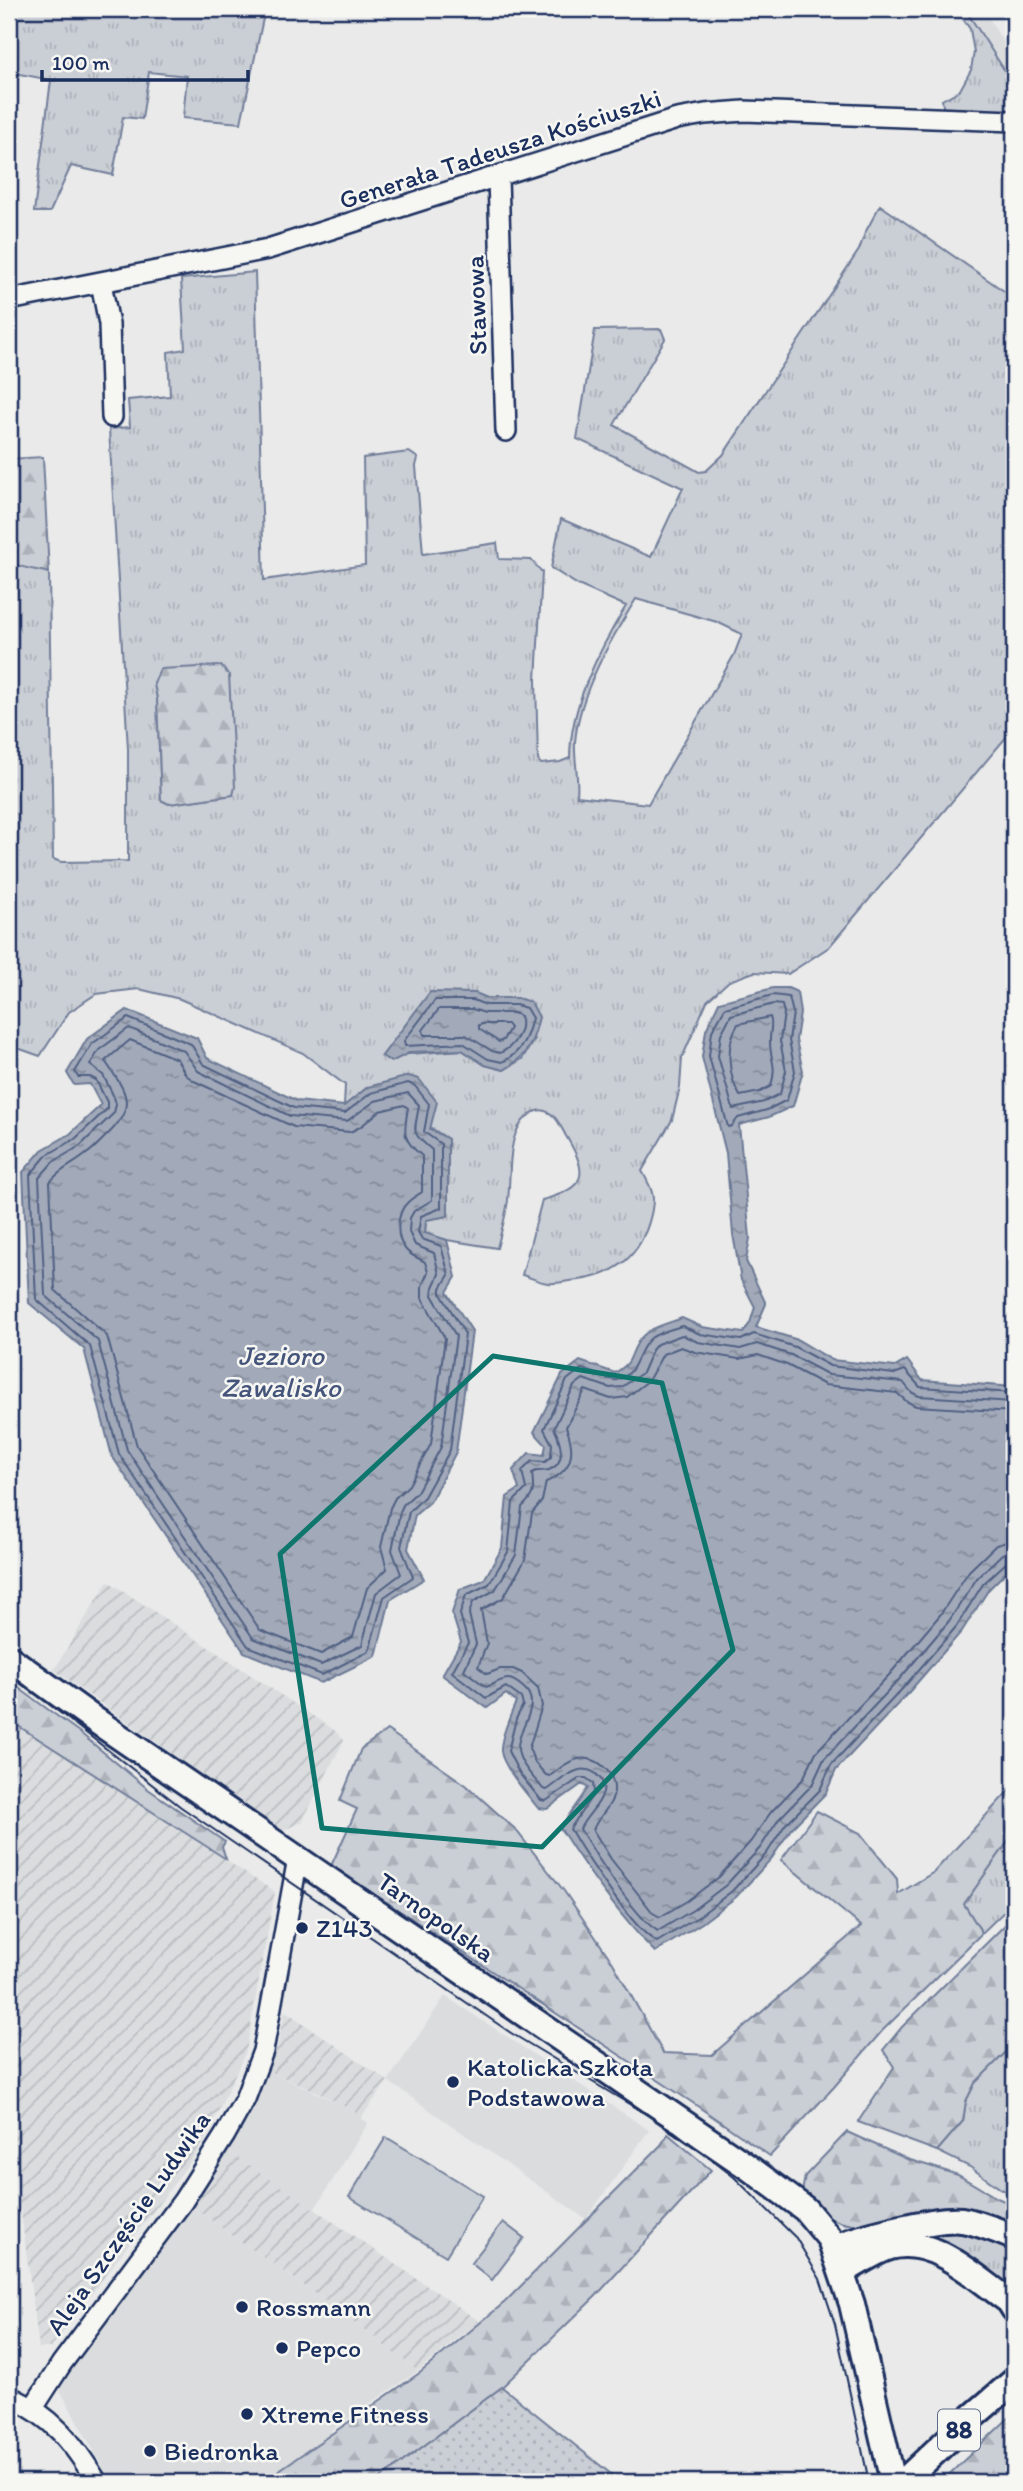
<svg xmlns="http://www.w3.org/2000/svg" width="1023" height="2491" font-family="Itim,sans-serif">
	<style>
		.built { fill: #dadcde }
		.industrial { fill: url(#industrial-furrows) }
		.grass { fill: url(#grass-tufts); stroke: #727e9a; stroke-width: 2; fill-rule: evenodd }
		.forest { fill: url(#forest-firs); stroke: #727e9a; stroke-width: 2 }
		.garden { fill: url(#garden-dots); stroke: #727e9a; stroke-width: 2 }
		.pitch { fill: #caced5; stroke: #727e9a; stroke-width: 2 }
		.water { fill: url(#water-ripples); stroke: #6c7995; stroke-width: 2 }
		.lines { fill: none; stroke-linecap: round; stroke-linejoin: round }
		.shore { stroke: #516083; stroke-width: 2 }
		.minor-casing { stroke: #1b2f5e; stroke-width: 24 }
		.major-casing { stroke: #1b2f5e; stroke-width: 30 }
		.minor { stroke: #f6f6f2; stroke-width: 19 }
		.major { stroke: #f6f6f2; stroke-width: 24 }
		.tram { stroke: #1b2f5e; stroke-width: 2 }
		.marked { fill: none; stroke: #0f766e; stroke-width: 5; stroke-linejoin: round }
		.poi-dot { fill: #1b2f5e; stroke: #f6f6f2; stroke-width: 2.5 }
		.labels { text-anchor: middle; stroke-width: 5; stroke-linejoin: round; paint-order: stroke }
		.shield { fill: #f6f6f2; stroke: #5d6b8a; stroke-width: 2 }
		.shield-label { font-size: 24px; font-weight: bold; fill: #1b2f5e }
		.street-label { font-size: 26px; fill: #1b2f5e; stroke: #f6f6f2 }
		.poi-label { font-size: 26px; fill: #1b2f5e; stroke: #f6f6f2; text-anchor: start }
		.water-label { font-size: 28px; font-style: italic; fill: #44547a; stroke: #f6f6f2 }
	</style>
	<defs>
		<pattern id="industrial-furrows" width="10" height="10" patternUnits="userSpaceOnUse" patternTransform="scale(1.75)"><rect width="10" height="10" fill="#dadcde"/><path d="M-1 1l2-2M0 10L10 0M9 11l2-2" fill="none" stroke="#babdc1"/></pattern>
		<pattern id="grass-tufts" width="24" height="20" patternUnits="userSpaceOnUse" patternTransform="scale(1.75)"><rect width="24" height="20" fill="#caced5"/><path d="M3 7l-1-3M5 7V3M7 7l1-3M15 17l-1-3M17 17v-4M19 17l1-3" fill="none" stroke="#adb1b9"/></pattern>
		<pattern id="forest-firs" width="22" height="20" patternUnits="userSpaceOnUse" patternTransform="scale(1.75)"><rect width="22" height="20" fill="#caced5"/><path d="M5 1l3.5 6h-7zM16 11l3.5 6h-7z" fill="#adb1b9"/></pattern>
		<pattern id="garden-dots" width="8" height="8" patternUnits="userSpaceOnUse" patternTransform="scale(1.75)"><rect width="8" height="8" fill="#caced5"/><path d="M2 2h.1M6 6h.1" fill="none" stroke="#adb1b9" stroke-width="1.8" stroke-linecap="round"/></pattern>
		<pattern id="water-ripples" width="26" height="14" patternUnits="userSpaceOnUse" patternTransform="scale(1.75)"><rect width="26" height="14" fill="#a2aaba"/><path d="M2 4q2-2 4 0t4 0M15 11q2-2 4 0t4 0" fill="none" stroke="#838b9a"/></pattern>
	</defs>
	<rect width="100%" height="100%" fill="#e9eae9"/>
	<filter id="ink" filterUnits="userSpaceOnUse"><feTurbulence type="fractalNoise" baseFrequency=".0143" numOctaves="2"/><feDisplacementMap in="SourceGraphic" scale="14" xChannelSelector="R" yChannelSelector="G"/><feConvolveMatrix kernelMatrix="1 2 1 2 8 2 1 2 1" color-interpolation-filters="sRGB"/></filter>
	<g filter="url(#ink)">
		<path class="built" d="M965,9H983L1014,59V85Z
			M445,1996L649,2130L586,2219L388,2081Z
			M268,2071L339,2103L362,2116L361,2119L368,2123L314,2210L229,2152Z
			M192,2207L310,2290L418,2371L332,2429L322,2460L290,2482H111L59,2388L70,2371Z"/>
		<path class="industrial" d="M108,1581L334,1730L344,1740L302,1822L281,1831L54,1670Z
			M9,1720L275,1892L246,2051L207,2135L196,2154L51,2348H39L9,2122Z
			M285,2011L388,2081L362,2116L318,2092L268,2071L278,2044Z
			M229,2152L282,2187L479,2321L418,2371L310,2290L192,2207Z"/>
		<path class="grass" d="M9,9H265L241,123L183,118L187,76L149,72L142,119L123,117L113,175L71,166L50,212H34L51,80L9,72Z
			M956,9H965L1014,85V113L944,111L942,100L960,90L971,70L974,52L970,29Z
			M880,205L1014,298V728L829,947L788,974L754,972L729,981L707,1001L682,1058L680,1087L672,1120L642,1171C654,1192 656,1198 649,1222C637,1262 609,1278 569,1281C563,1282 554,1284 548,1283C539,1282 530,1277 522,1275L542,1200C587,1188 589,1174 566,1136C561,1127 556,1114 545,1111C536,1108 528,1115 522,1122C507,1141 511,1176 508,1200C506,1216 501,1232 497,1248L447,1240L425,1233L426,1220L448,1216V1139L368,1087L344,1106L345,1085L303,1053L180,999L139,989L96,994L69,1012L40,1056L9,1045V560C20,568 36,569 49,573L53,859L61,862L128,861V749L109,429L130,427L128,400L170,396L168,352L185,349L181,279L255,272L264,580L365,565L363,458L409,452L418,458L416,466L423,554L497,543L499,559L531,560L542,572L536,680L538,760L541,764L560,762L570,758C570,706 599,650 626,606L578,585L551,568L561,519L651,557L683,488L577,439L595,330L661,329L665,339L614,425L699,472L706,471L723,455L859,250L865,233ZM636,599L717,622L742,634L734,655L648,804L577,796C579,778 574,760 575,742C579,693 611,639 636,599ZM221,666L233,795L169,804L161,800L157,698L154,684L160,670ZM430,993H475L487,998H517L534,1040L522,1059L504,1070L485,1065L462,1050L382,1056Z
			M1014,1833V1902L982,1933L964,1904Z
			M1014,2044V2194L1001,2189L970,2167L937,2151L963,2121L966,2101L975,2083Z
			M947,2226L1014,2244V2298L959,2258L853,2251Z"/>
		<path class="forest" d="M43,457L49,573C36,569 20,569 9,560V459Z
			M221,666L229,675L235,787L233,795L169,804L161,800L157,698L154,684L160,669Z
			M9,1681L79,1732L148,1789L225,1842L222,1847L226,1859L9,1720Z
			M387,1730L466,1785L515,1829L564,1891L613,1963L663,2053L712,2055L861,1926L781,1860L817,1811L860,1833L897,1879L898,1894L934,1872L1014,1785V1833L964,1904L982,1933L882,2031L834,2087L770,2156L690,2101L331,1866L357,1809L340,1801L361,1749Z
			M1014,1916V2044L975,2083L966,2101L963,2121L937,2151L858,2122L894,2067L883,2050L902,2027Z
			M847,2132L907,2159L958,2175L997,2198L1014,2205V2225C993,2217 970,2206 947,2206C912,2207 868,2236 835,2220C823,2215 812,2200 802,2192L805,2176Z
			M668,2134L711,2170L596,2296L502,2387L376,2482H262L421,2372L505,2302L661,2145Z
			M1014,2413V2482H941Z"/>
		<path class="garden" d="M502,2387L621,2482H376Z"/>
		<path class="pitch" d="M386,2137L483,2196L446,2256L349,2197Z
			M503,2222L524,2238L492,2280L471,2263Z"/>
		<path class="water" d="M773,988H788L797,992L800,1013L796,1040L803,1071L793,1106L769,1117L739,1125L750,1238L746,1261L766,1304L756,1327L798,1340L832,1360L895,1367L907,1360L922,1380L1014,1387V1564L989,1589L962,1631L909,1692L836,1770L826,1793L791,1829L772,1858L736,1897L702,1923L655,1952C618,1915 588,1872 560,1828L588,1788L582,1784L547,1809L538,1808C528,1795 502,1766 501,1751C500,1738 511,1714 516,1702L506,1694L487,1708L442,1675L461,1642L452,1613L460,1589L484,1580L502,1548L507,1497L519,1489L513,1470L529,1453L544,1455L546,1445L534,1432L562,1375L580,1361L615,1373C635,1360 627,1360 638,1342C647,1327 667,1324 682,1318L702,1327L743,1333L750,1323L755,1307L741,1280L733,1234L726,1153L702,1057L706,1030L719,1002Z
			M430,992L475,993L487,998H517L531,1002L539,1017C533,1044 528,1055 504,1070L485,1065L462,1050L411,1052L391,1062L382,1056Z
			M127,1010L197,1038L207,1058L297,1101L344,1106L368,1087L409,1076L419,1079L437,1102L430,1129L448,1139V1216L426,1220L425,1233L447,1240L456,1277L447,1292L472,1331L456,1452L430,1502L415,1515L408,1549L424,1579L390,1600L376,1656L321,1683L244,1652L112,1456L84,1349L29,1303L23,1172L42,1150L70,1134L101,1105L90,1084L74,1085L67,1073L87,1039Z"/>
		<g class="lines">
			<path class="shore" d="M773,995L789,997L793,1013L789,1040L795,1071L787,1100L767,1110L738,1118L732,1126L728,1127L709,1056L712,1031L725,1008Z
				M435,1000H473L486,1005H516L526,1008L532,1018C527,1039 521,1053 502,1062L488,1059L463,1043L405,1046L404,1041Z
				M774,1004L782,1005L784,1013L780,1041L786,1071L780,1094L764,1102L733,1109L718,1056L721,1034L731,1015Z
				M439,1009H472L485,1013H514L520,1016C525,1030 514,1047 500,1053L492,1051L466,1035H424L423,1030Z
				M770,1017C773,1024 770,1031 770,1039C769,1060 778,1063 771,1086L760,1092L740,1096C728,1076 725,1045 738,1024Z
				M128,1018L191,1044L203,1064L294,1108L345,1113L371,1093L408,1083L415,1086L429,1104L424,1132L441,1144V1208L421,1216L418,1232L422,1239L441,1246L449,1275L441,1288V1294L465,1334L450,1450L424,1497L409,1512L401,1547L413,1577L384,1597L369,1651L322,1675L248,1646L119,1454L90,1346L36,1299L30,1175L47,1155L75,1139L107,1109V1102L96,1080L90,1077H78L75,1072L92,1044Z
				M483,1024H507L510,1028L503,1040L499,1042L479,1029V1025Z
				M129,1028L184,1051L198,1071L290,1116L347,1121L375,1101L408,1093L419,1105C415,1133 409,1131 432,1150V1200L414,1211L410,1218L409,1232L415,1245L434,1253L439,1274L433,1287L432,1295L456,1336L441,1447L417,1492L403,1505L400,1512L392,1550L401,1574L376,1593L362,1645L321,1665L253,1638L127,1450L98,1341L45,1295L39,1178L53,1162L80,1146L114,1113L116,1104L114,1097L103,1075L90,1065L99,1050Z
				M130,1040L177,1059L186,1075L194,1081L294,1127L350,1132L360,1127L380,1111L404,1105L408,1108C404,1132 401,1139 422,1156V1192C418,1195 412,1198 408,1202C396,1213 395,1238 406,1250C411,1256 419,1258 425,1262L428,1272L422,1286V1298L445,1338L431,1444L409,1485L395,1498L390,1508L381,1547L387,1569L367,1588L353,1637L321,1654L260,1630L137,1446L107,1336L55,1290L50,1182C60,1169 73,1165 85,1155C93,1150 99,1143 106,1136C138,1106 127,1093 105,1061Z
				M1014,1393L920,1387L905,1370L894,1374L830,1366L795,1347L754,1334L741,1340L700,1334L682,1326C672,1329 659,1332 651,1338C636,1350 639,1374 617,1380C610,1382 591,1370 581,1369L567,1380L544,1429L552,1444L551,1457L545,1462L532,1461L522,1471L526,1489L513,1502L508,1552L489,1584L466,1595L460,1614L468,1643L452,1672L486,1698L506,1687L521,1698L523,1705L516,1719L508,1751L519,1773L541,1800L546,1801L580,1778H586L593,1783L594,1793L570,1829C586,1856 631,1928 657,1942L698,1917L732,1891L767,1853L785,1825L820,1790L831,1765L903,1688L956,1627L983,1584L1007,1562L1014,1560
				M1014,1402L919,1396L911,1392L903,1382L829,1375L791,1355L757,1344L740,1349L698,1342L682,1335L657,1344L652,1350L642,1373L622,1387L610,1388L583,1379L574,1386L554,1428C560,1440 568,1463 549,1470C541,1472 538,1469 532,1473C534,1490 535,1495 522,1507L516,1555L495,1590L473,1602L469,1614L476,1644L464,1670L486,1687C504,1681 506,1672 524,1688C543,1705 517,1728 518,1748C518,1763 535,1779 543,1789L547,1790C562,1780 582,1758 599,1777C603,1781 604,1787 603,1792C600,1806 585,1816 580,1829C594,1853 636,1919 658,1931L693,1910L726,1885L760,1848L779,1819L812,1785L824,1759L897,1682L949,1621L977,1578L1002,1554L1014,1551
				M1014,1412L916,1406L906,1401L897,1393L825,1385L787,1365L758,1355L739,1359L695,1352L681,1347L663,1354L648,1381L627,1397L611,1399L585,1390L566,1427C576,1452 573,1471 546,1482L542,1501L532,1513L525,1560L503,1598L481,1610L487,1643L478,1667L487,1674L500,1669H513L522,1673L538,1688L542,1706L529,1748L535,1763L546,1775L550,1776C558,1770 567,1761 578,1759C599,1755 619,1776 613,1797C609,1809 597,1818 593,1830L611,1859L653,1913L660,1917L687,1901L719,1877L751,1841L771,1812L803,1779L816,1752L889,1675L940,1615L969,1571L996,1545L1014,1540"/>
			<g class="minor-casing">
				<path id="minor" d="M498,178L506,431
					M101,283L109,324L112,417
					M9,300L268,249L677,119L705,114L744,111L1014,121
					M9,2396C53,2417 72,2441 97,2482
					M33,2408L62,2363L183,2201L225,2135L245,2099L263,2051L298,1858"/>
			</g>
			<g class="major-casing">
				<path id="major" d="M9,1658L95,1720L748,2167L805,2209L830,2239L852,2304L893,2482
					M834,2248C856,2237 938,2217 962,2220C980,2223 998,2231 1014,2237
					M842,2272C858,2264 873,2252 890,2247C933,2235 976,2278 1009,2301L1014,2309
					M903,2482L972,2417L1014,2381"/>
			</g>
			<use href="#minor" class="minor"/>
			<use href="#major" class="major"/>
			<path class="tram" d="M9,1673L181,1807L511,2033L674,2131L734,2177L796,2238L820,2279L835,2324L869,2482"/>
		</g>
	</g>
	<path class="marked" d="M493,1356L662,1383L733,1650L542,1847L322,1828L280,1554Z"/>
	<g class="poi-dot">
		<circle cx="302" cy="1928" r="7"/>
		<circle cx="453" cy="2082" r="7"/>
		<circle cx="242" cy="2307" r="7"/>
		<circle cx="282" cy="2348" r="7"/>
		<circle cx="247" cy="2414" r="7"/>
		<circle cx="150" cy="2451" r="7"/>
	</g>
	<g class="labels">
		<rect class="shield" x="938" y="2409.5" width="42" height="41" rx="5"/>
		<g class="shield-label">
			<text x="959" y="2438">88</text>
		</g>
		<g class="street-label">
			<text transform="translate(500 149) rotate(-18)" y="9">Generała Tadeusza Kościuszki</text>
			<text transform="translate(476 305) rotate(-92)" y="9">Stawowa</text>
			<text transform="translate(436 1917) rotate(35)" y="9">Tarnopolska</text>
			<text transform="translate(128 2223) rotate(-55)" y="9">Aleja Szczęście Ludwika</text>
		</g>
		<g class="poi-label">
			<text x="316" y="1937">Z143</text>
			<text x="467" y="2076">Katolicka Szkoła<tspan x="467" dy="30">Podstawowa</tspan></text>
			<text x="256" y="2316">Rossmann</text>
			<text x="296" y="2357">Pepco</text>
			<text x="261" y="2423">Xtreme Fitness</text>
			<text x="164" y="2460">Biedronka</text>
		</g>
		<g class="water-label">
			<text x="281" y="1365">Jezioro<tspan x="281" dy="32">Zawalisko</tspan></text>
		</g>
	</g>
	<rect width="1023" height="2491" fill="none" stroke="#f6f6f2" stroke-width="35"/>
	<rect x="18" y="18" width="988" height="2456" fill="none" stroke="#1b2f5e" stroke-width="2.5" filter="url(#ink)"/>
	<path d="M42 70v10h206v-10" fill="none" stroke="#1b2f5e" stroke-width="3.5"/>
	<text x="52" y="70" font-size="21" fill="#1b2f5e" stroke="#f6f6f2" stroke-width="5" paint-order="stroke">100 m</text>
</svg>
